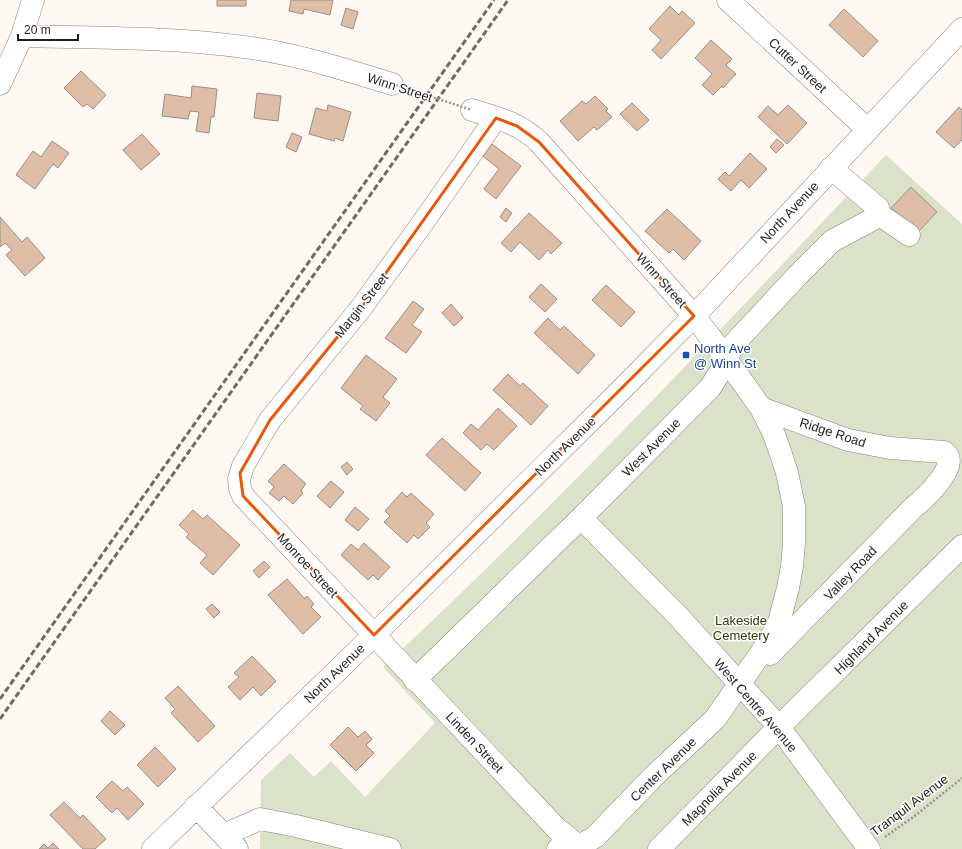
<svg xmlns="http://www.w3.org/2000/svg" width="962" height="849" font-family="Arial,sans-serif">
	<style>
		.green { fill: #dae3ca }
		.building { fill: #dfbea7; stroke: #998e86 }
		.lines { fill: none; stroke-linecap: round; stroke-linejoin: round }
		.minor-casing { stroke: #8c817a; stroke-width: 23 }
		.path { stroke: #9b9591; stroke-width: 2.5; stroke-dasharray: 2 2; stroke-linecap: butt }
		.minor { stroke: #fff; stroke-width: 22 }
		.rail { stroke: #6f6a66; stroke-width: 3; stroke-dasharray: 6 3; stroke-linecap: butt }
		.path-bridge { stroke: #9b9591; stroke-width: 2.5; stroke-dasharray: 2 2; stroke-linecap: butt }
		.marked { fill: none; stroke: #e8590c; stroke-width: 3; stroke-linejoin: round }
		.transit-dot { fill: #1a4fb4; stroke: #fff; stroke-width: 1.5 }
		.labels { text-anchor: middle; stroke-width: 3; stroke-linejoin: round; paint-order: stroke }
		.street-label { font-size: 13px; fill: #221e1b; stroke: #fff }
		.transit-label { font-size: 13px; fill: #164399; stroke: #fff; text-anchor: start }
		.park-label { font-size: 13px; fill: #303e05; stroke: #fff }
	</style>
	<rect width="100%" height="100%" fill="#fef7f2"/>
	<path class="green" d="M886,155L962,224V849H260L261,780L290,753L314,777L331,761L365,797L435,723L383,667C558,505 721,328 886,155Z"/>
	<path class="building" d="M217,0H246V6H217Z
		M291,0H333L330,15L304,9L303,14L289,11Z
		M670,6L679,15L682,11L695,23L661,59L652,50L661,40L649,29Z
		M346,8L358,12L353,29L341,25Z
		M844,9L878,41L863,57L829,25Z
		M711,40L732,59L726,65L736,74L723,88L722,86L713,95L702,85L712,74L695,58Z
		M81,71L106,95L93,109L87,104L83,107L64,88Z
		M192,86L217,89L214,117H211L209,133L196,131L199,112L190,111L188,119L162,116L165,94L191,98Z
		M257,93L281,96L278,121L254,118Z
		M595,96L608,109L606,111L612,117L597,130L594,127L578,141L560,121L582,101L586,104Z
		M632,103L649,120L637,131L620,114Z
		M328,105L351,112L343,141L335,138L334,141L309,134L316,108L327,111Z
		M788,105L807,123L787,144L758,117L768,106L778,115Z
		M959,107L962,110V140L954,148L936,132Z
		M292,133L302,137L296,152L286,147Z
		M142,134L160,154L141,170L123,150Z
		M777,139L784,145L776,153L770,147Z
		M52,141L69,153L58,168L53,164L35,189L16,175L33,151L41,157Z
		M492,144L521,166L496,199L484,189L499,169L483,156Z
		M750,153L767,169L749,188L741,180L731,191L718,179L725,172L729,176Z
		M911,187L937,212L918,232L891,208Z
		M506,208L512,213L506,222L500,217Z
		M667,209L701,241L684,260L673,249L669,253L645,231Z
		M529,213L562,243L551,254L548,250L539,260L520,242L511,252L501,243Z
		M0,217L22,242L27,237L45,258L25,276L6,255L12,250L5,243L0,247Z
		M541,284L557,299L545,312L529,297Z
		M606,285L635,312L621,327L592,300Z
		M413,301L424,309L412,325L422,332L406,353L385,338Z
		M451,304L463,318L454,326L442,313Z
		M548,318L560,330L564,326L595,355L578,374L534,333Z
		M366,355L397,379L383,397L390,403L376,421L360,409L363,406L341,388Z
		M508,374L520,386L523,383L548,406L531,425L493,390Z
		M498,408L517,426L494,450L487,444L481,450L463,433L471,424L478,430Z
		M442,438L481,473L465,491L426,455Z
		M347,462L353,469L347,475L341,467Z
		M284,464L306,484L301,490L303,493L293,504L284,496L279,501L269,493L274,487L268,481Z
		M331,481L344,492L330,508L317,496Z
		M402,492L407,497L411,493L434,514L426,523L430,527L418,539L414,535L407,543L384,522L390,516L385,511Z
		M355,507L369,519L358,531L345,520Z
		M193,510L203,519L207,515L240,545L213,575L200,563L207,555L186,537L189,534L179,525Z
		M364,543L390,567L378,580L373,575L368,580L341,555L351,544L358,550Z
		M264,561L270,567L259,578L253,571Z
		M287,579L305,599L307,596L314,604L311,607L321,617L303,634L268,595Z
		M212,604L220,612L214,618L206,609Z
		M252,656L276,681L261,696L253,687L240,700L228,687L239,677L234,673Z
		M178,686L215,726L198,742L171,713L175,709L165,698Z
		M110,711L125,725L115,735L101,721Z
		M348,727L358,737L365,731L372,739L366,745L374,753L356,771L330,745Z
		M155,747L176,769L158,787L137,765Z
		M112,781L123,791L127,787L144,804L128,820L117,808L112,813L96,797Z
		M64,802L80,818L83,815L106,839L95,849H83L50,815Z
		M53,843L59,849H39L44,844L48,848Z"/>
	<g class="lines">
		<g class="minor-casing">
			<path id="minor" d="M728,0L868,130
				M22,36C96,38 171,37 244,47C294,53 343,69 392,84
				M0,84L22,36L33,0
				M472,110C498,118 519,123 539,142L694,316L711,338L761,408L773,432L780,451L787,473L794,506V543L792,566L788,588L779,622L767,644L715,719L655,775L595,837L579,846L558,849
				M496,118L424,221L361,308L270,420L243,466L239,479L240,489L243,496L557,829L579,846
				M880,215L909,235
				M761,408L848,440L890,448L944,452C962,464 924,499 914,507L770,654
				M581,518L677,615L779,727L869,849
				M415,680L581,518L710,388L727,361L731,347L798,275L832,241L879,216L880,214L878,208L831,168
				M196,806L237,849
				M224,835L260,819L296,826L390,849
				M153,849L374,635L619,392L694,316L962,29
				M659,849L779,727L962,546"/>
		</g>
		<path class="path" d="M885,837L916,815L962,778"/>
		<use href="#minor" class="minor"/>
		<path class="rail" d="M0,699L494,0
			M0,719L508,0"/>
		<path class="path-bridge" d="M392,84L472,110"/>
	</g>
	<path class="marked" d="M496,118L517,126L539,142L694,316L374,635L243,496L240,473L270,420L361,308Z"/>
	<rect class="transit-dot" x="682" y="351" width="8" height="8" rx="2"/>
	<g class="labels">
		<g class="street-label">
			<text transform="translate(798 65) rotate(43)" y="5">Cutter Street</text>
			<text transform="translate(400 87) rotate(18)" y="5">Winn Street</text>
			<text transform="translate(789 212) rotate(-47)" y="5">North Avenue</text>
			<text transform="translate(662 280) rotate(48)" y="5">Winn Street</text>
			<text transform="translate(361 305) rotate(-52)" y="5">Margin Street</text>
			<text transform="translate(833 432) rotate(18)" y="5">Ridge Road</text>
			<text transform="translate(565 446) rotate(-44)" y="5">North Avenue</text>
			<text transform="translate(651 447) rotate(-45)" y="5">West Avenue</text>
			<text transform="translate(308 565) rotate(47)" y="5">Monroe Street</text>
			<text transform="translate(850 573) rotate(-46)" y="5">Valley Road</text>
			<text transform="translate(871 637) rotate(-45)" y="5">Highland Avenue</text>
			<text transform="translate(334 673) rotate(-44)" y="5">North Avenue</text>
			<text transform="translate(756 705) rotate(49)" y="5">West Centre Avenue</text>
			<text transform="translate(475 742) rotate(47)" y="5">Linden Street</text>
			<text transform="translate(663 769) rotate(-44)" y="5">Center Avenue</text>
			<text transform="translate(719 788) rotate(-45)" y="5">Magnolia Avenue</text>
			<text transform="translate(909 805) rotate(-37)" y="5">Tranquil Avenue</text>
		</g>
		<g class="transit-label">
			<text x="694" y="353">North Ave<tspan x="694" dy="15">@ Winn St</tspan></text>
		</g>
		<g class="park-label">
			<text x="741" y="625">Lakeside<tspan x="741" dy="15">Cemetery</tspan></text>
		</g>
	</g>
	<path d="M18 34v6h60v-6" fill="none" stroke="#221e1b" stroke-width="2"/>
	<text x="24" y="34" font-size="12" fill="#221e1b" stroke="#ffffff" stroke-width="3" paint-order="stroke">20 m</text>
</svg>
